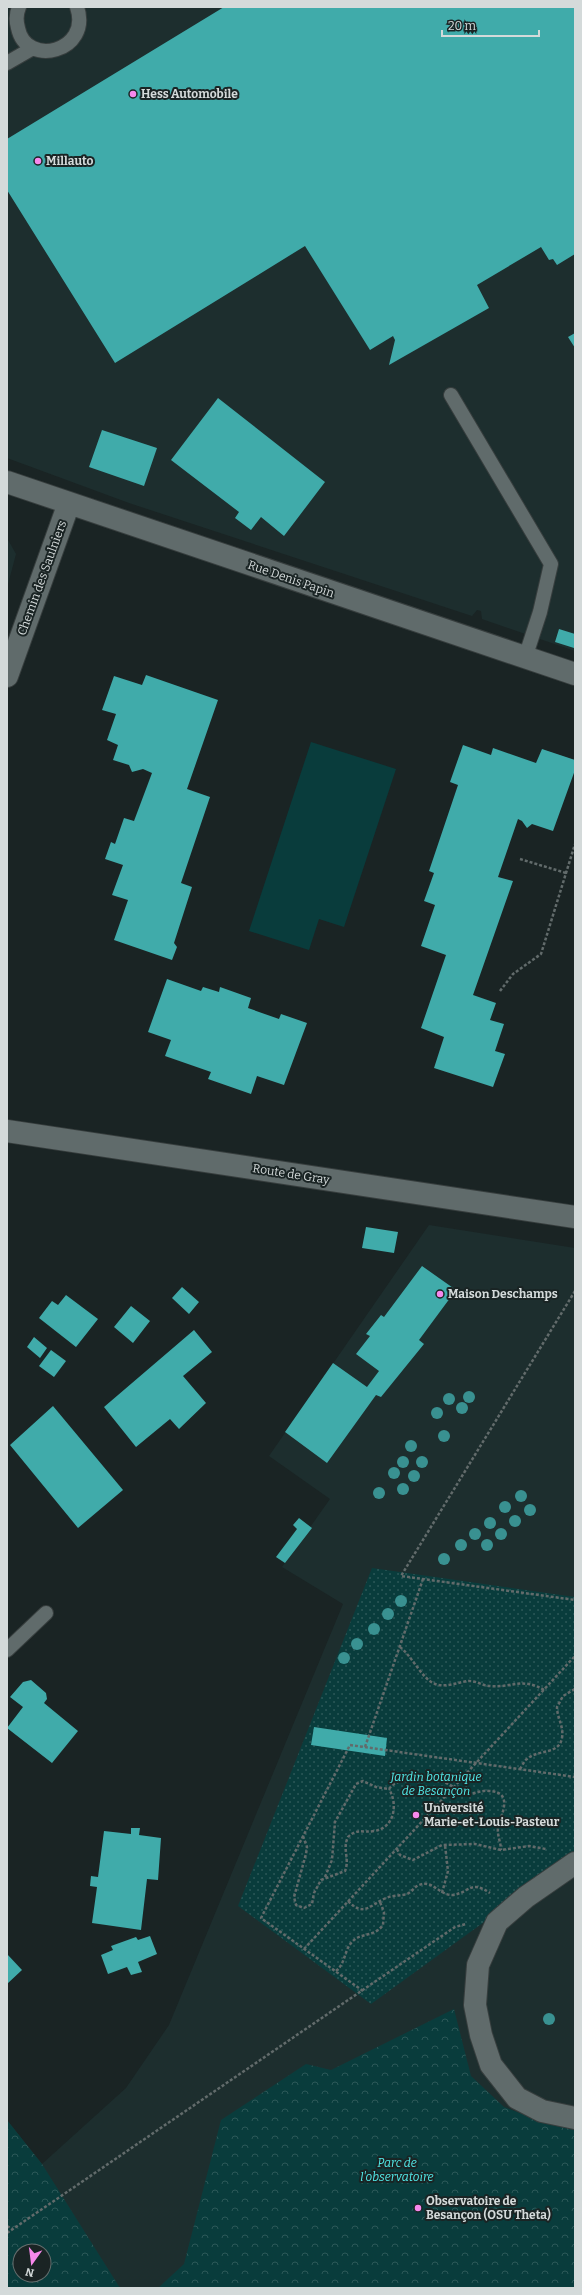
<svg xmlns="http://www.w3.org/2000/svg" width="582" height="2295" font-family="Bitter,serif">
	<style>
		.built { fill: #1d2e2e; fill-rule: evenodd }
		.park { fill: url(#park-crowns); fill-rule: evenodd }
		.garden { fill: url(#garden-dots) }
		.pitch { fill: #093c3c }
		.building { fill: #40abaa }
		.lines { fill: none; stroke-linecap: round; stroke-linejoin: round }
		.service-casing { stroke: #373e3e; stroke-width: 16 }
		.minor-casing { stroke: #373e3e; stroke-width: 24 }
		.secondary-casing { stroke: #373e3e; stroke-width: 24 }
		.path { stroke: #626b6b; stroke-width: 2.5; stroke-dasharray: 3 2; stroke-linecap: butt }
		.service { stroke: #606b6b; stroke-width: 14 }
		.minor { stroke: #606b6b; stroke-width: 22 }
		.secondary { stroke: #606b6b; stroke-width: 22 }
		.tree { fill: #399191 }
		.poi-dot { fill: #f788ec; stroke: #1a2424; stroke-width: 1.5 }
		.labels { text-anchor: middle; stroke-width: 4; stroke-linejoin: round; paint-order: stroke }
		.poi-label { font-size: 12px; font-weight: bold; fill: #d4dada; stroke: #1a2424; text-anchor: start }
		.street-label { font-size: 12px; fill: #d4dada; stroke: #1a2424 }
		.park-label { font-size: 12px; font-style: italic; fill: #52ebea; stroke: #1a2424 }
	</style>
	<defs>
		<pattern id="park-crowns" width="20" height="18" patternUnits="userSpaceOnUse"><rect width="20" height="18" fill="#093c3c"/><path d="M2 6a3 3 0 1 1 6 0M12 15a3 3 0 1 1 6 0" fill="none" stroke="#2c5858"/></pattern>
		<pattern id="garden-dots" width="8" height="8" patternUnits="userSpaceOnUse"><rect width="8" height="8" fill="#093c3c"/><path d="M2 2h.1M6 6h.1" fill="none" stroke="#2c5858" stroke-width="1.8" stroke-linecap="round"/></pattern>
	</defs>
	<rect width="100%" height="100%" fill="#1a2424"/>
	<path class="built" d="M7,7H575V651L482,619L481,611L477,610L472,616L129,503L7,458Z
		M7,538L16,554L7,588Z
		M429,1225L575,1248V2288H7V2120L42,2164L126,2088L169,2025L343,1604L282,1567L330,1499L269,1456ZM20,2251H44V2275H20Z"/>
	<path class="park" d="M454,2009L471,2076L504,2107L543,2122L575,2130V2288H158L184,2264L221,2120L306,2064L331,2070Z
		M7,2120L42,2164L120,2288H7ZM20,2251H44V2275H20Z"/>
	<path class="garden" d="M372,1568L575,1597V1856L371,2004L238,1906Z"/>
	<path class="pitch" d="M311,742L396,769L344,927L319,919L309,950L249,931Z"/>
	<path class="building" d="M224,7H575V254L557,265L553,259L549,260L541,247L477,285L489,308L389,365L395,340L393,336L370,350L305,246L115,363L7,190V139Z
		M575,333V348L568,337Z
		M218,398L325,482L284,536L261,517L251,530L235,518L239,512L171,460Z
		M102,430L157,448L144,486L89,467Z
		M559,629L575,634L574,648L555,642Z
		M146,675L218,700L187,789L210,797L181,883L192,887L174,943L177,947L172,960L114,940L128,900L112,895L123,865L105,859L111,842L115,844L124,818L134,821L152,773L143,769L132,772L129,765L113,760L118,745L107,740L116,714L102,710L114,676L142,685Z
		M463,745L491,755L493,748L536,763L542,749L575,760V770L553,831L532,824L527,828L522,821L518,819L498,877L513,881L473,995L496,1003L490,1020L504,1024L495,1051L505,1054L493,1087L434,1068L444,1037L421,1028L446,955L421,946L435,905L424,901L434,873L429,871L458,785L450,782Z
		M167,979L201,991L203,987L219,992L220,987L251,998L248,1008L279,1019L281,1014L307,1023L284,1085L257,1076L251,1094L208,1079L211,1072L165,1056L171,1040L148,1032Z
		M366,1227L398,1232L394,1253L362,1248Z
		M422,1266L456,1290L419,1340L424,1344L381,1397L376,1395L327,1463L285,1432L333,1363L367,1387L379,1371L356,1354L370,1336L366,1334L381,1315L384,1317Z
		M182,1287L199,1302L189,1314L172,1298Z
		M66,1295L98,1319L76,1347L39,1318L52,1301L58,1305Z
		M131,1306L150,1321L133,1343L114,1327Z
		M194,1330L212,1352L183,1376L206,1403L179,1429L170,1419L136,1447L104,1407Z
		M34,1337L47,1348L40,1358L27,1347Z
		M51,1350L66,1361L54,1377L39,1366Z
		M53,1406L123,1490L78,1528L10,1445Z
		M299,1518L312,1528L285,1563L276,1557L297,1529L293,1525Z
		M31,1680L46,1693L47,1699L44,1703L78,1731L52,1763L7,1728L23,1707L10,1697L23,1682Z
		M314,1727L387,1738L385,1756L311,1745Z
		M131,1828H140L139,1835L161,1838L158,1880L147,1879L141,1930L92,1923L97,1887L90,1886L91,1876L98,1877L104,1831L131,1834Z
		M150,1936L157,1954L138,1962L142,1972L131,1975L127,1967L108,1974L101,1955L113,1950L111,1946L136,1937L138,1940Z
		M7,1954L22,1970L7,1984Z"/>
	<g class="lines">
		<g class="service-casing">
			<path id="service" d="M19,7C16,14 16,21 18,28C26,68 92,52 77,7
				M7,63L33,48
				M451,395L551,564L540,612L525,658
				M7,1650L46,1613"/>
		</g>
		<g class="minor-casing">
			<path id="minor" d="M7,482L575,674
				M7,676L69,503
				M575,1863L526,1897L497,1922L478,1965L475,2005L481,2035L491,2065L517,2098L542,2111L575,2118"/>
		</g>
		<g class="secondary-casing">
			<path id="secondary" d="M7,1131L575,1217"/>
		</g>
		<path class="path" d="M520,859L566,873
			M500,991L513,974L541,954L575,844
			M575,1291L401,1576L575,1600
			M400,1647C412,1656 422,1679 435,1684C446,1688 458,1682 469,1681C477,1681 483,1686 490,1686C512,1688 522,1677 544,1690
			M365,1747L423,1579
			M520,1769C522,1766 524,1761 527,1759C538,1749 559,1755 562,1738C564,1726 557,1718 557,1707L563,1696L575,1689
			M303,1836L307,1847L306,1854L294,1897L296,1905L304,1908L312,1904L314,1893L321,1880L345,1871C350,1859 342,1849 348,1837C357,1828 362,1833 374,1831C395,1828 398,1804 389,1789
			M397,1849L400,1855L413,1860L442,1845L475,1844L501,1850L529,1846L546,1849
			M325,1877L332,1860L335,1822L356,1784L363,1781L376,1787L389,1789C398,1777 408,1782 421,1782C427,1781 433,1778 439,1780C449,1783 457,1790 467,1794C475,1794 481,1790 489,1791C516,1792 499,1818 498,1828C497,1835 501,1843 501,1850
			M442,1893L448,1871L445,1845
			M348,1901C364,1918 371,1904 386,1898C393,1895 400,1896 407,1894C412,1892 414,1887 419,1885C432,1879 440,1896 453,1895C470,1892 471,1880 490,1893
			M304,1949L575,1656
			M336,1971C346,1963 344,1949 353,1941C362,1932 373,1938 383,1925L384,1912L380,1902
			M363,1991L261,1918L350,1745L575,1777
			M7,2226L12,2229
			M7,2233L455,1927L466,1924"/>
		<use href="#service" class="service"/>
		<use href="#minor" class="minor"/>
		<use href="#secondary" class="secondary"/>
	</g>
	<g class="tree">
		<circle cx="469" cy="1397" r="6"/>
		<circle cx="449" cy="1399" r="6"/>
		<circle cx="462" cy="1408" r="6"/>
		<circle cx="437" cy="1413" r="6"/>
		<circle cx="444" cy="1436" r="6"/>
		<circle cx="411" cy="1446" r="6"/>
		<circle cx="403" cy="1462" r="6"/>
		<circle cx="422" cy="1462" r="6"/>
		<circle cx="394" cy="1473" r="6"/>
		<circle cx="414" cy="1476" r="6"/>
		<circle cx="403" cy="1489" r="6"/>
		<circle cx="379" cy="1493" r="6"/>
		<circle cx="521" cy="1496" r="6"/>
		<circle cx="505" cy="1507" r="6"/>
		<circle cx="530" cy="1510" r="6"/>
		<circle cx="515" cy="1521" r="6"/>
		<circle cx="490" cy="1523" r="6"/>
		<circle cx="475" cy="1534" r="6"/>
		<circle cx="501" cy="1534" r="6"/>
		<circle cx="461" cy="1545" r="6"/>
		<circle cx="487" cy="1545" r="6"/>
		<circle cx="444" cy="1559" r="6"/>
		<circle cx="401" cy="1601" r="6"/>
		<circle cx="388" cy="1614" r="6"/>
		<circle cx="374" cy="1629" r="6"/>
		<circle cx="357" cy="1644" r="6"/>
		<circle cx="344" cy="1658" r="6"/>
		<circle cx="549" cy="2019" r="6"/>
	</g>
	<g class="poi-dot">
		<circle cx="133" cy="94" r="4"/>
		<circle cx="38" cy="161" r="4"/>
		<circle cx="440" cy="1294" r="4"/>
		<circle cx="416" cy="1815" r="4"/>
		<circle cx="418" cy="2208" r="4"/>
	</g>
	<g class="labels">
		<g class="poi-label">
			<text x="141" y="98">Hess Automobile</text>
			<text x="46" y="165">Millauto</text>
			<text x="448" y="1298">Maison Deschamps</text>
			<text x="424" y="1812">Université<tspan x="424" dy="14">Marie-et-Louis-Pasteur</tspan></text>
			<text x="426" y="2205">Observatoire de<tspan x="426" dy="14">Besançon (OSU Theta)</tspan></text>
		</g>
		<g class="street-label">
			<text transform="translate(42 578) rotate(-70)" y="4">Chemin des Saulniers</text>
			<text transform="translate(291 579) rotate(19)" y="4">Rue Denis Papin</text>
			<text transform="translate(291 1174) rotate(9)" y="4">Route de Gray</text>
		</g>
		<g class="park-label">
			<text x="436" y="1781">Jardin botanique<tspan x="436" dy="14">de Besançon</tspan></text>
			<text x="397" y="2167">Parc de<tspan x="397" dy="14">l'observatoire</tspan></text>
		</g>
	</g>
	<rect width="582" height="2295" fill="none" stroke="#d4dada" stroke-width="16"/>
	<g transform="translate(32 2263) rotate(194)"><circle r="19" fill="#1a2424" stroke="#646d6d"/>
	<path d="M0-3L7 15L0 10L-7 15Z" fill="#f788ec"/>
	<text y="-6" font-size="11" font-weight="bold" text-anchor="middle" fill="#d4dada">N</text>
	</g>
	<path d="M442 30v6h97v-6" fill="none" stroke="#d4dada" stroke-width="2"/>
	<text x="448" y="30" font-size="12" fill="#d4dada" stroke="#1a2424" stroke-width="3" paint-order="stroke">20 m</text>
</svg>
